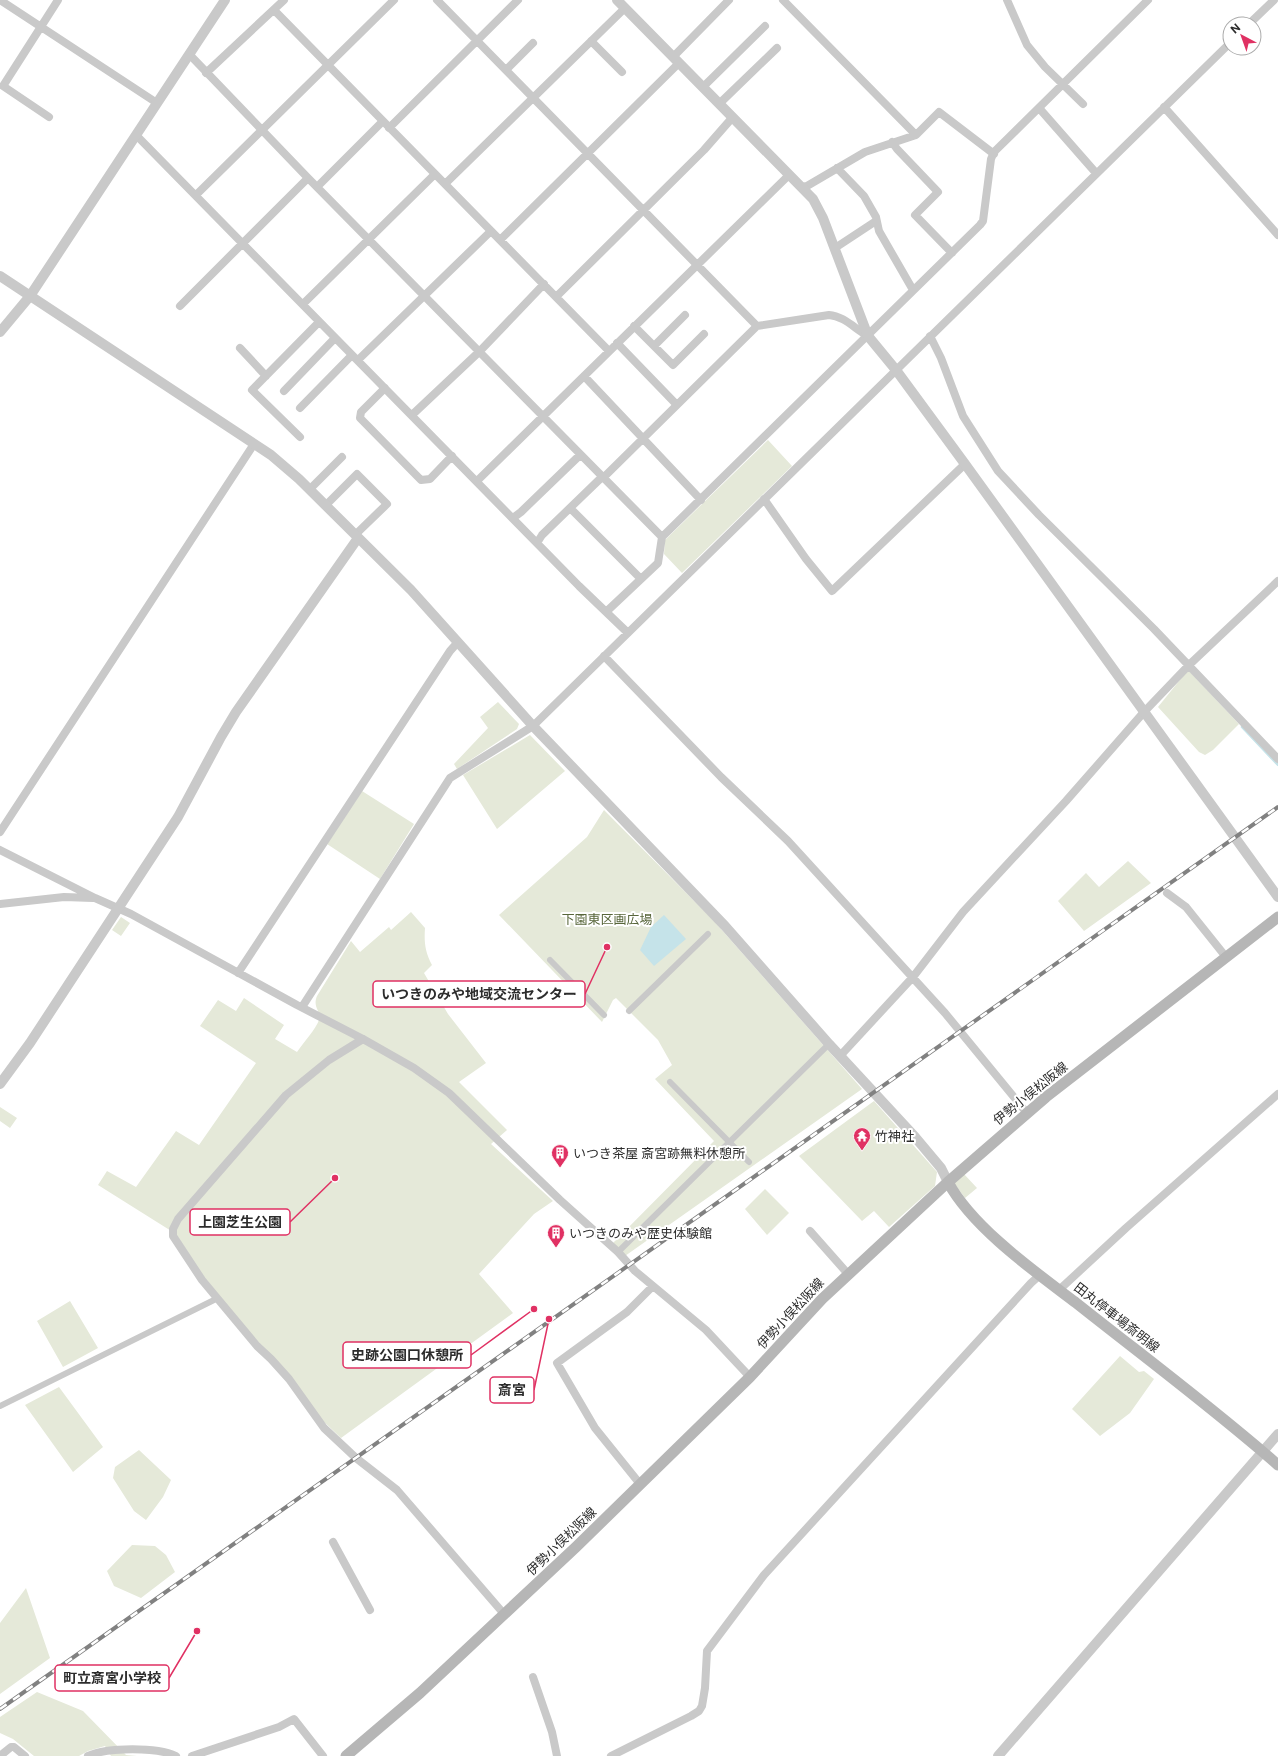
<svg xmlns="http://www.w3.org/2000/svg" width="1278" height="1756" font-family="'Public Sans','Noto Sans JP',sans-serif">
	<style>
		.green { fill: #e5e9d9 }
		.water { fill: #c5e3e9 }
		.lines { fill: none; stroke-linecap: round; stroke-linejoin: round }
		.stream { stroke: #c5e3e9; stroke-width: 2.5 }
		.pedestrian { stroke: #c9c9c9; stroke-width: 6 }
		.minor { stroke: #c9c9c9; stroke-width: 8 }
		.tertiary { stroke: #c9c9c9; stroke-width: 10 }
		.secondary { stroke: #b6b6b6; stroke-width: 11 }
		.rail-casing { stroke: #818181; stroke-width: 4 }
		.rail { stroke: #fff; stroke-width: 2.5; stroke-dasharray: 8; stroke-linecap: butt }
		.labels { text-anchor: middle; stroke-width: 4; stroke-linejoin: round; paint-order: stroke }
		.park-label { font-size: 13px; fill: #58663b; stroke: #fff }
		.street-label { font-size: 13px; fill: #2c2c2c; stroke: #fff }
		.poi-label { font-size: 13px; fill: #2c2c2c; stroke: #fff; text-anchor: start }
		.leader { fill: none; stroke: #e03163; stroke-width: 1.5 }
		.callout-dot { fill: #e03163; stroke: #fff; stroke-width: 1.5 }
		.callout { fill: #fff; stroke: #e03163; stroke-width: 1.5 }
		.callout-label { font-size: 14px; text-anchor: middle; font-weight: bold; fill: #2c2c2c }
	</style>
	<rect width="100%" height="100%" fill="#fff"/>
	<path class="green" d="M768,440L792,466L682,573L664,554L665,540Z
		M1188,670L1239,724L1213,750L1205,755L1199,752L1158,707Z
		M498,702L519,724L517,729L457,769L454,764L488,728L480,717Z
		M530,735L565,771L497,829L463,775Z
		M362,791L414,824L380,879L327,844Z
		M604,810L713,920L862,1089L625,1256L612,1244L714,1141L655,1079L672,1065L658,1040L616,998L613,1000L602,1022L499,915L587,837Z
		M1128,861L1151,883L1084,931L1058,901L1086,873L1099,887Z
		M411,912L425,928C424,942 425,952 432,965L424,973L448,1014L486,1063L459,1082L507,1130L491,1144L553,1201L534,1214L479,1274L513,1313L341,1438L321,1419L205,1279L176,1234L98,1185L107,1171L136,1187L176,1131L199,1145L256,1063L200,1026L218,1000L236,1011L244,998L284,1025L275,1039L297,1052C303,1043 316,1029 319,1020C322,1011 312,1008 317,996L351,941L360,952L389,927L391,930Z
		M121,917L130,923L121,936L112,930Z
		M874,1101L937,1172L935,1186L889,1227L874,1211L862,1221L799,1156Z
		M0,1107L17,1118L10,1128L0,1121Z
		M964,1174L977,1188L965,1198L954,1183Z
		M765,1189L789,1213L767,1235L745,1209Z
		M70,1301L98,1348L63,1367L37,1321Z
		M1120,1356L1139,1372L1144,1371L1154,1379L1130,1413L1100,1436L1072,1409Z
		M59,1387L103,1447L73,1472L25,1405Z
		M139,1450L171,1480L163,1497L146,1520L134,1511L113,1478L115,1467Z
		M132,1545L155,1546L166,1555L175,1572L141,1598L114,1586L107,1571Z
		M26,1588L50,1658L0,1694V1623Z
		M37,1692L83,1711L126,1755L137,1756H111L105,1746L88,1751L79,1756H34L13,1739L0,1733V1717Z"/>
	<path class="water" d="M664,915L686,939L654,966L640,950L651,927Z"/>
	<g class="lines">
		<path class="stream" d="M1242,727L1278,765"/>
		<path class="pedestrian" d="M550,960L604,1015
			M629,1011L708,934
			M670,1082L749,1162
			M618,1252L829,1044
			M0,1406L216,1299"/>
		<path class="minor" d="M0,0L157,103
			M437,0L757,326
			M783,0L916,135
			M1007,0L1027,45L1045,67L1083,104
			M274,10L609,351
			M1249,24L1274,0
			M591,41L622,72
			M189,54L308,178L662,537
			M673,57L729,0
			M506,70L533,43
			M206,73L284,0
			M703,87L765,26
			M719,104L777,48
			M1164,107L1278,235
			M1039,108L1096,173
			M49,117L3,86L58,0
			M389,128L518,0
			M136,135L579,586L628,633
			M892,142L897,149L938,192L915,215L952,253
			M837,168L864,196L876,217L879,231L913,290
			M445,184L625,8
			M317,187L383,121
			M801,187L807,186L865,152L916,135L939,112L994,154
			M196,195L394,0
			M500,240L679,63
			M835,248L876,221
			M557,296L704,150L732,118
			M303,304L435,174
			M180,306L308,178
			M634,326L673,365L704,334
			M930,336L941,358L963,416L998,471L1039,515L1154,629L1278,759
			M617,343L676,404
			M654,346L685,315
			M240,348L266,376
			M358,360L491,231
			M584,376L701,500
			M385,388L361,412L360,418L421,480L430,479L452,456
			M284,391L335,338
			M300,408L352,355
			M412,415L480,351L544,284
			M300,437L252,390L319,322
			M603,478L757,326L829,315C844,316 855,329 868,336
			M477,481L789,175
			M310,489L342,457
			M764,499L806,559L832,591L965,464
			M326,505L357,474L387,504L355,535
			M570,508L641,579
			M513,518L521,512L580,455
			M537,543L542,535L602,477
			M606,612L658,563L662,537L980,225L983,221L991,159L994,152L1148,0
			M604,656L721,777L788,841L945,1013L1027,1113
			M0,832L254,444
			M0,850L95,898L131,914L297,1005L363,1039L414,1068L449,1093L560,1200L618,1252L635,1271L706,1330L750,1377
			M1167,893L1186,907L1226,957
			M0,904L64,897L93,898
			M238,973L450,651L458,642
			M302,1007L450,778L533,726L1230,43
			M363,1039L329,1060L286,1095L178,1219L173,1229V1236L202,1280L257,1346L271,1359L289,1379L324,1428L356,1458L397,1490L504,1614
			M840,1056L913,977L963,912L1066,801L1144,712L1189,665L1278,581
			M810,1231L848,1274
			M1059,1290L1126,1228L1278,1094
			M640,1484L595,1428L557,1363L627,1312L653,1286
			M333,1542L370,1610
			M533,1677L552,1732L557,1756
			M0,1756L11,1747H14L25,1756
			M88,1756C108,1747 157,1747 176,1756
			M192,1756L279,1727L294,1719L323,1756
			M611,1756L691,1716L699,1711L702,1706L705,1688L707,1651L764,1575L1031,1283L1040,1275"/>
		<path class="tertiary" d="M617,0L813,199L823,218L868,336L896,370L965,464L1278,897
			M0,276L271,455L299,479L411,590L533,726L725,926L829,1044L915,1137L941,1168L948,1182
			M0,332L30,296L225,0
			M0,1084L30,1043L178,817L221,737L236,712L358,538
			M998,1756L1278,1434"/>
		<path class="secondary" d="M948,1182C972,1227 1034,1271 1075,1302C1143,1356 1213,1408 1278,1465
			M346,1756L420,1693L576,1547L750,1377L822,1299L948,1182L1046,1097L1278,917"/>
		<g class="rail-casing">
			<path id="rail" d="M0,1709L1278,807"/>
		</g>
		<use href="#rail" class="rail"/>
	</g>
	<defs>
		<g id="temple-pin" transform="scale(0.9)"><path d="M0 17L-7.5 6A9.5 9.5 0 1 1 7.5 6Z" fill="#e03163" stroke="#fff"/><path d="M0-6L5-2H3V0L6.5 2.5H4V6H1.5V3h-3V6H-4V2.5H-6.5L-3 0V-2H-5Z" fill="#fff"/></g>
		<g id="building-pin" transform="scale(0.9)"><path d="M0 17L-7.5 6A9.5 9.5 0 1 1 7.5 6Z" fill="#e03163" stroke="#fff"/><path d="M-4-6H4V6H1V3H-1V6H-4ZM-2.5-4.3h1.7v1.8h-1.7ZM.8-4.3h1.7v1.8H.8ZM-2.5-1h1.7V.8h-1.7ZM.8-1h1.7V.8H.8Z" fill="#fff"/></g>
	</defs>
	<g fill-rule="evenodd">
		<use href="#temple-pin" x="862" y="1136"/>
		<use href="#building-pin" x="560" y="1153"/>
		<use href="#building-pin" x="556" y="1233"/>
	</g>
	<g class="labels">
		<g class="park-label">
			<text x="607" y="924">下園東区画広場</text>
		</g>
		<g class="street-label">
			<text transform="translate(1030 1093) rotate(-39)" y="5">伊勢小俣松阪線</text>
			<text transform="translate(790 1313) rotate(-47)" y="5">伊勢小俣松阪線</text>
			<text transform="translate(1117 1317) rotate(38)" y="5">田丸停車場斎明線</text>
			<text transform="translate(561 1541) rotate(-44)" y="5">伊勢小俣松阪線</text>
		</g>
		<g class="poi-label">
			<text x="875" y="1141">竹神社</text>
			<text x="573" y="1158">いつき茶屋 斎宮跡無料休憩所</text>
			<text x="569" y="1238">いつきのみや歴史体験館</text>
		</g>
	</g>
	<path class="leader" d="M607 947L585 994M335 1178L290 1222M534 1309L471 1355M549 1319L534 1390M197 1631L169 1678"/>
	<g class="callout-dot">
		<circle cx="607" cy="947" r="4"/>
		<circle cx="335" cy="1178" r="4"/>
		<circle cx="534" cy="1309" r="4"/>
		<circle cx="549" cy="1319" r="4"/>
		<circle cx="197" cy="1631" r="4"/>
	</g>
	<g class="callout">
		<rect x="373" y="981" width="212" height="26" rx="4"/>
		<rect x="190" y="1209" width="100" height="26" rx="4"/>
		<rect x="343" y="1342" width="128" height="26" rx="4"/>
		<rect x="490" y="1377" width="44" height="26" rx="4"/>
		<rect x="55" y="1665" width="114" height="26" rx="4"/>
	</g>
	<g class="callout-label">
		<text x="479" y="999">いつきのみや地域交流センター</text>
		<text x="240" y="1227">上園芝生公園</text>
		<text x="407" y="1360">史跡公園口休憩所</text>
		<text x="512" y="1395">斎宮</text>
		<text x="112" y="1683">町立斎宮小学校</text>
	</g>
	<g transform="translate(1242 36) rotate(319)"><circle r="19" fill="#ffffff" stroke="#ababab"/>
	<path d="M0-3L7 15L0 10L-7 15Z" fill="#e03163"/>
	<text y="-6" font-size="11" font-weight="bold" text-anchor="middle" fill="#2c2c2c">N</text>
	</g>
</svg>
